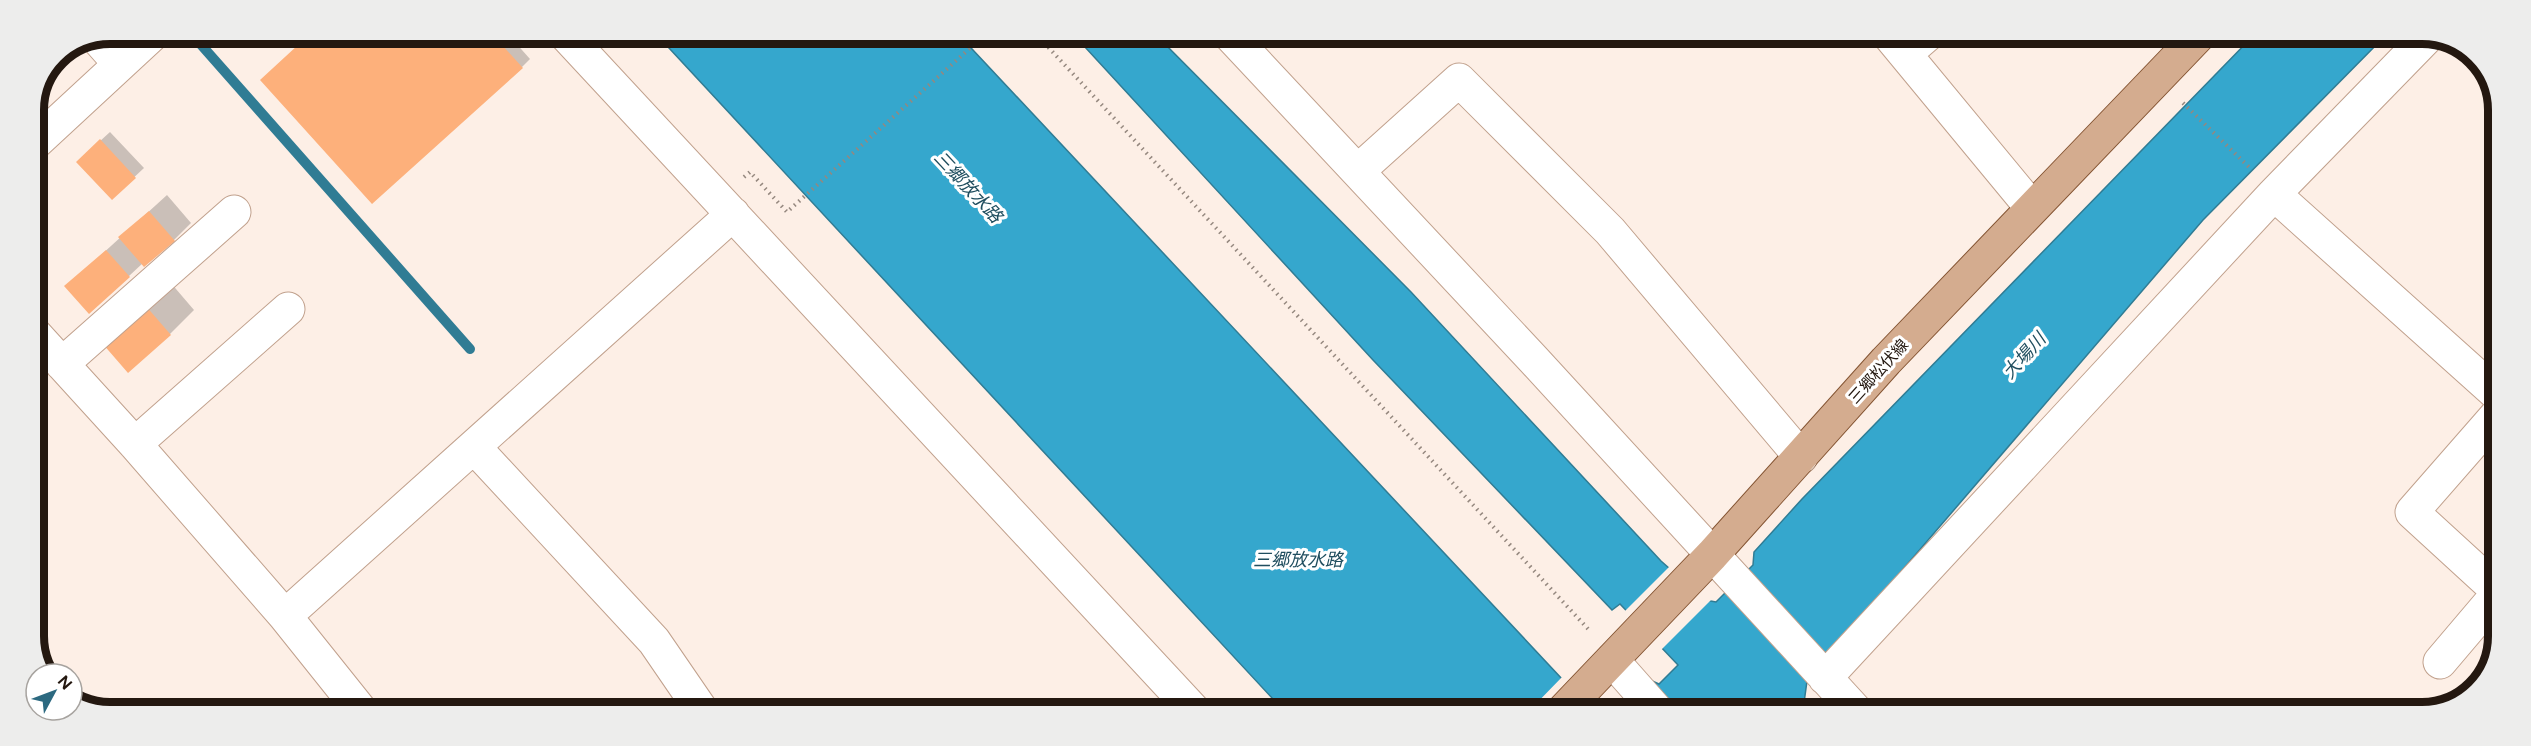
<svg xmlns="http://www.w3.org/2000/svg" width="2531" height="746" font-family="Figtree,'Noto Sans JP',sans-serif">
	<style>
		.water { fill: #35a7cd; stroke: #307c94; stroke-width: 1.5 }
		.pier { fill: #fdefe6 }
		.shadow { fill: #0003 }
		.lines { fill: none; stroke-linecap: round; stroke-linejoin: round }
		.stream { stroke: #307c94; stroke-width: 10 }
		.building { fill: #fdb07b }
		.minor-casing { stroke: #c1a18d; stroke-width: 35 }
		.major-casing { stroke: #845432; stroke-width: 35 }
		.path { stroke: #95887f; stroke-width: 4; stroke-dasharray: 1.5 4.5; stroke-linecap: butt }
		.minor { stroke: #fff; stroke-width: 33 }
		.major { stroke: #d4ac8f; stroke-width: 33 }
		.labels { text-anchor: middle; stroke-width: 6; stroke-linejoin: round; paint-order: stroke }
		.street-label { font-size: 16px; fill: #241810; stroke: #fff }
		.water-label { font-size: 18px; font-style: italic; fill: #204e5f; stroke: #fff }
		.rim { fill: none; stroke: #241810; stroke-width: 8 }
	</style>
	<rect width="100%" height="100%" fill="#fdefe6"/>
	<path class="water" d="M656,34H958L1593,712H1285Z
		M1073,34H1155L1411,292L1661,561L1705,600L1716,602L1753,565L1754,552L1802,499L2254,35H2386L2203,220L1807,681L1804,703L1808,712H1611L1626,704L1652,681L1659,684L1678,665L1620,604L1612,610L1373,360Z"/>
	<path class="pier" d="M1671,565L1707,597L1713,598L1660,651L1624,612Z
		M1563,676L1596,712H1528Z"/>
	<path class="shadow" d="M313,33H507L530,59L522,67Z
		M110,132L144,168L112,198L87,153Z
		M167,195L191,223L174,240L144,265L143,263L129,276L67,286Z
		M170,282L194,310L170,334L104,343Z"/>
	<g class="lines">
		<path class="stream" d="M196,39L470,349"/>
	</g>
	<path class="building" d="M311,33H491L523,68L372,204L260,80Z
		M100,139L136,178L112,200L76,162Z
		M149,211L175,241L144,267L118,237Z
		M106,250L130,277L89,314L64,286Z
		M145,305L171,335L128,373L102,343Z"/>
	<g class="lines">
		<g class="minor-casing">
			<path id="minor" d="M564,33L1195,712
				M1229,34L1533,359L1857,712
				M1889,35L2032,208
				M97,38L120,64
				M1905,54L1927,35
				M33,145L154,33
				M1358,171L1459,80L1610,231L1801,457
				M2274,194L2497,394
				M33,332L135,444L285,616L361,711
				M62,364L234,212
				M135,444L288,309
				M475,448L654,641L702,711
				M2496,589L2412,512L2496,416
				M285,616L733,214
				M1612,660L1658,712
				M2440,662L2496,596
				M1825,678L2274,194L2428,36"/>
		</g>
		<g class="major-casing">
			<path id="major" d="M1562,712L1712,555L1886,361L2199,35"/>
		</g>
		<path class="path" d="M1036,34L1590,631
			M2183,103L2251,169
			M744,177L750,172L787,212L986,34"/>
		<use href="#minor" class="minor"/>
		<use href="#major" class="major"/>
	</g>
	<g class="labels">
		<g class="street-label">
			<text transform="translate(1878 371) rotate(-48)" y="6">三郷松伏線</text>
		</g>
		<g class="water-label">
			<text transform="translate(968 187) rotate(47)" y="6">三郷放水路</text>
			<text transform="translate(2024 356) rotate(-48)" y="6">大場川</text>
			<text x="1298" y="566">三郷放水路</text>
		</g>
	</g>
	<path d="M0 0H2531V746H0ZM110 44H2422A66 66 0 0 1 2488 110V636A66 66 0 0 1 2422 702H110A66 66 0 0 1 44 636V110A66 66 0 0 1 110 44Z" fill="#ededec" fill-rule="evenodd"/>
	<path class="rim" d="M110 44H2422A66 66 0 0 1 2488 110V636A66 66 0 0 1 2422 702H110A66 66 0 0 1 44 636V110A66 66 0 0 1 110 44Z"/>
	<g transform="translate(54 692) rotate(49)"><circle r="28" fill="#ffffff" stroke="#a7a39f" stroke-width="1.5"/>
	<path d="M0-4.5L10 22L0 15L-10 22Z" fill="#2c6980"/>
	<text y="-9" font-size="16" font-weight="bold" text-anchor="middle" fill="#241810">N</text>
	</g>
</svg>
